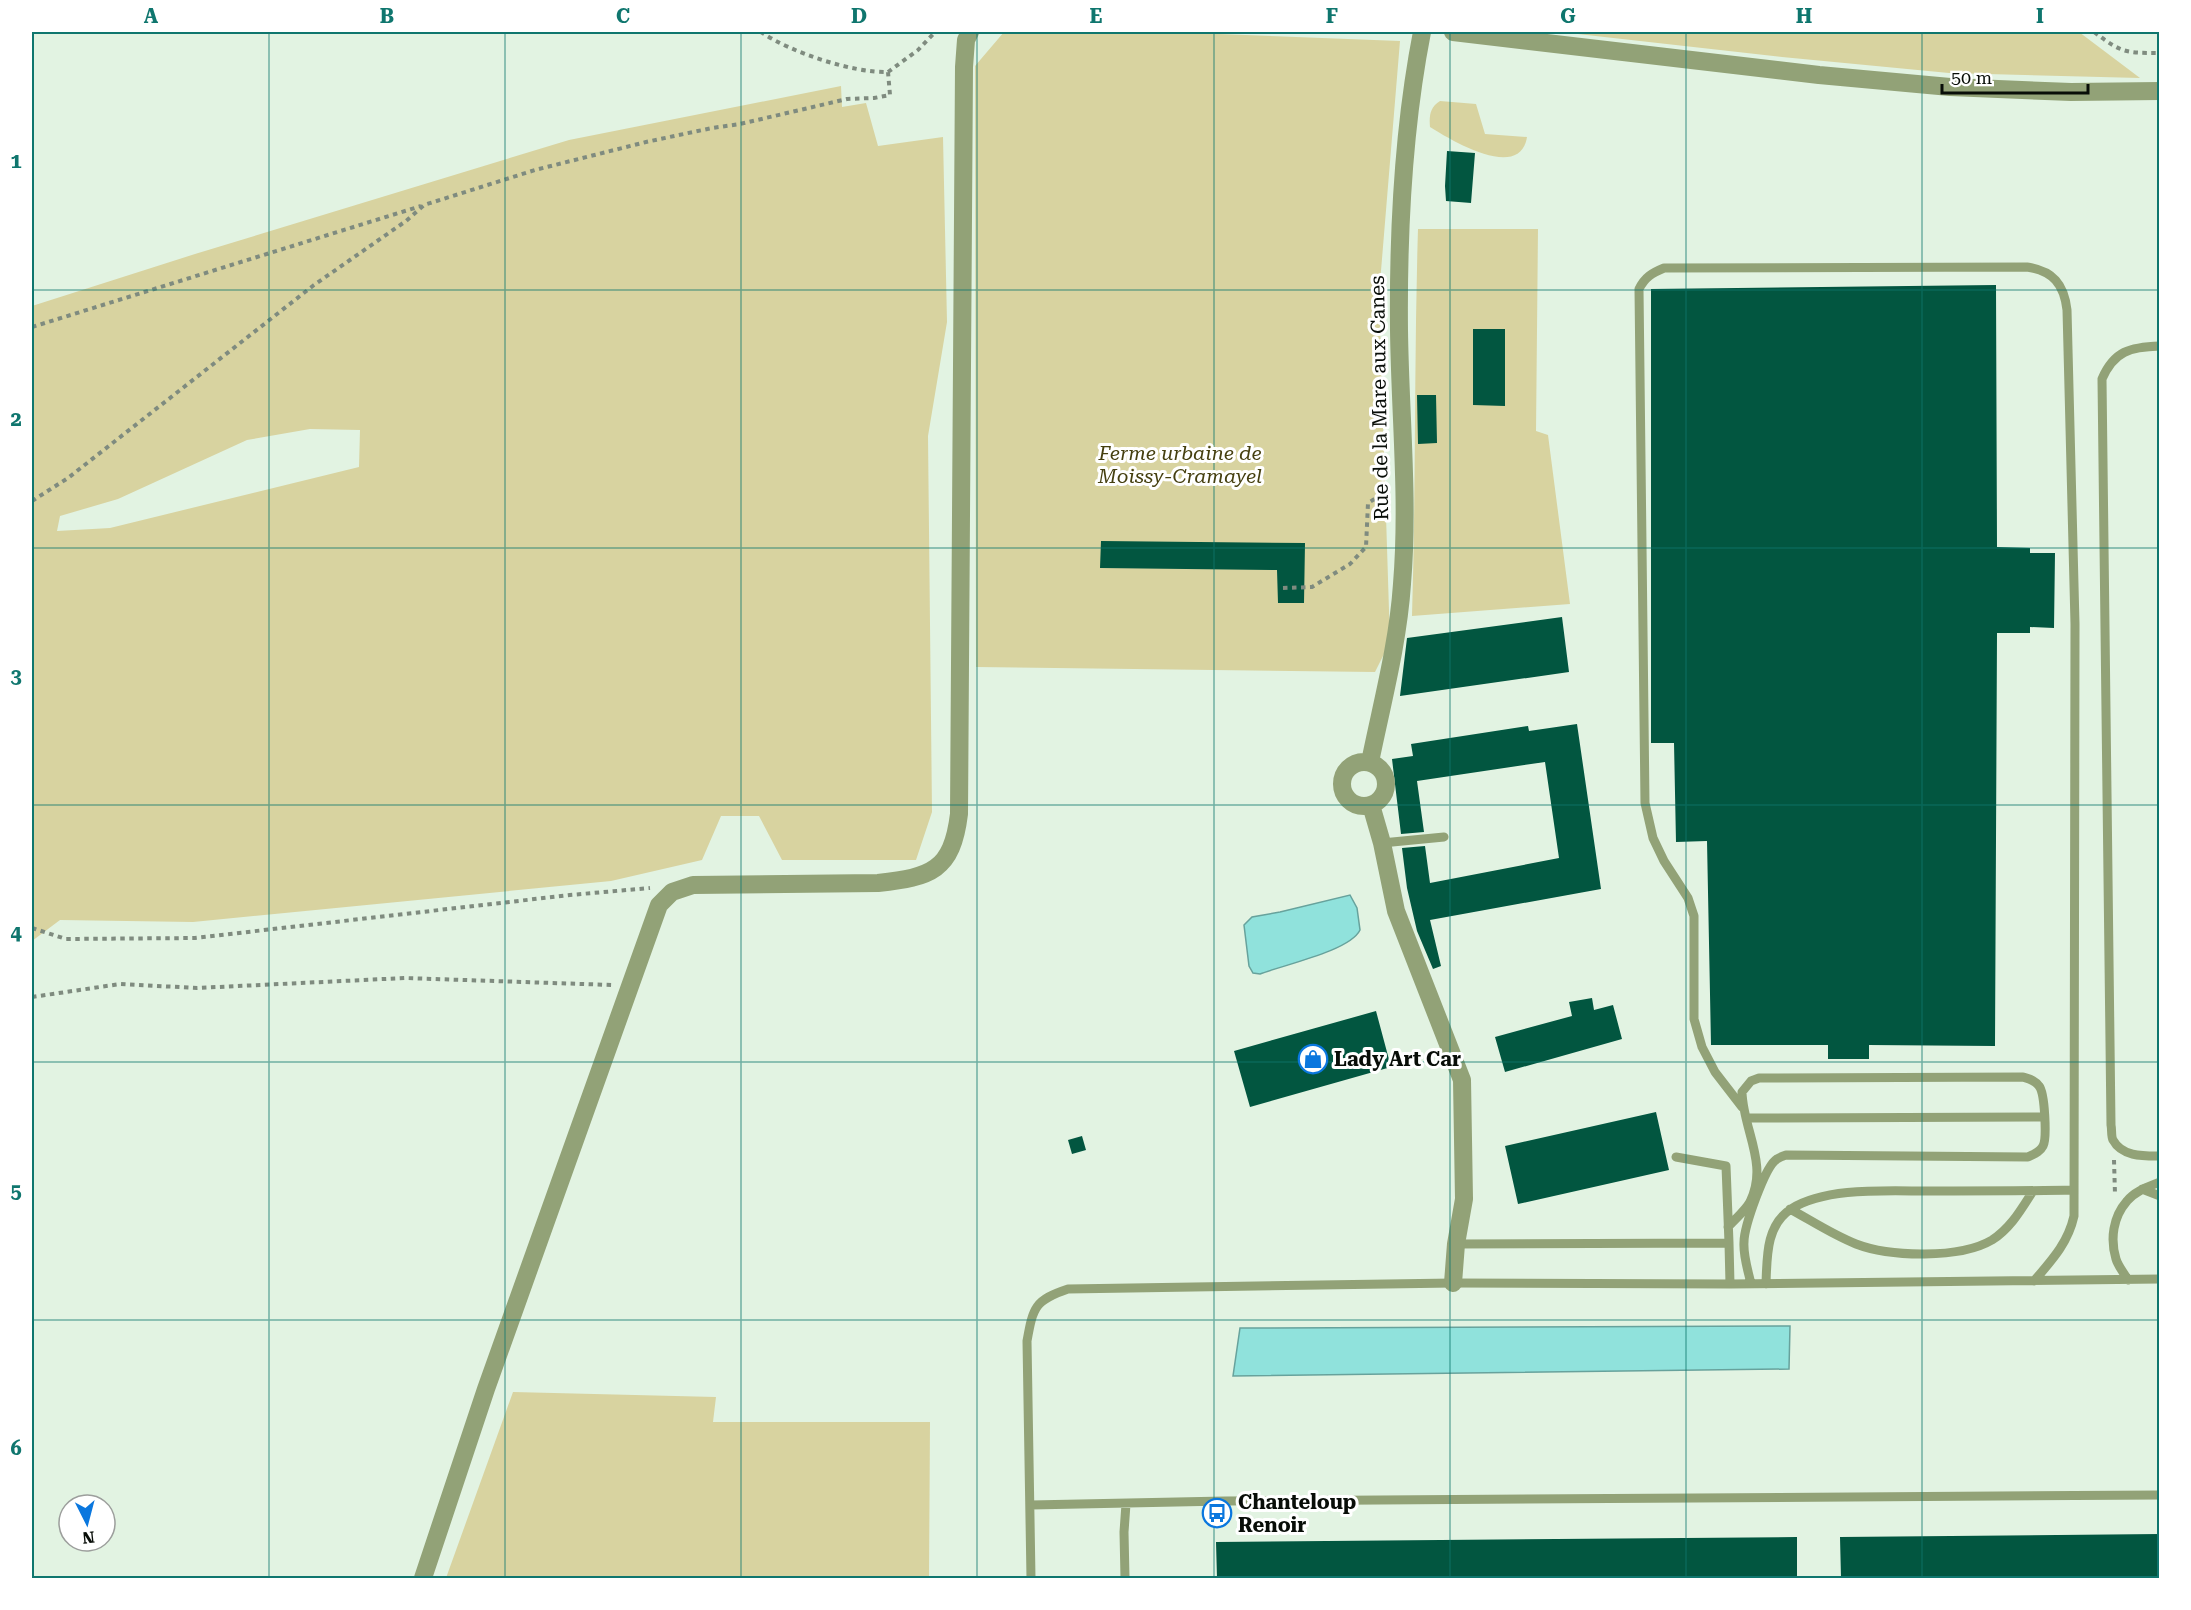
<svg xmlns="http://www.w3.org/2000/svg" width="2191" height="1610" font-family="'Roboto Serif',serif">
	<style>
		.green { fill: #d8d3a0; fill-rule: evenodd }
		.water { fill: #90e2dc; stroke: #67a29c; stroke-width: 1.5 }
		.building { fill: #025640 }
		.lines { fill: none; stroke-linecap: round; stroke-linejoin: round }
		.path { stroke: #7f8b7f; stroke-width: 4; stroke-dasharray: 4.5 4.5; stroke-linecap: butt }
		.lane { stroke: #92a277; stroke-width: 9 }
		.street { stroke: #92a277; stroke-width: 18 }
		.grid { fill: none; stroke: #0f766e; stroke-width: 1.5; stroke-opacity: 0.55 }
		.labels { text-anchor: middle; stroke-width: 6; stroke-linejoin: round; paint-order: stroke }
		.street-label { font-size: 20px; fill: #080d08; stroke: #fff }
		.park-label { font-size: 20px; font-style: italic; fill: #453f0f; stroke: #fff }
		.poi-label { font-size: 20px; font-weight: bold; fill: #080d08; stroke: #fff; text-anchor: start }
		.neatline { fill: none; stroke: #0f766e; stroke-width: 2 }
		.grid-label { font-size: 20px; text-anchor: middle; font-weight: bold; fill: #0f766e }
	</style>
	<rect width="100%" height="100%" fill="#e2f3e2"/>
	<path class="green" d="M1004,32H1166L1400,41L1379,295L1390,642L1375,672L976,667L975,66Z
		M1560,32H2079L2140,78L1949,73L1782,57Z
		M841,86L842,107L866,103L878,146L943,137L947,322L928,436L932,812L916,860H782L759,816H721L702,860L611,881L193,922L60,920L32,941V306L195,254L569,140ZM310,429L360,430L359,467L110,528L57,531L60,516L118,499L247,440Z
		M1440,101L1476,104L1485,134L1527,137C1520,182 1451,140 1430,127C1429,116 1430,107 1440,101Z
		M1418,229H1538L1536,431L1548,435L1570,604L1412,616C1416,487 1414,358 1418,229Z
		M513,1392L716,1397L713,1422H930L929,1578H446Z"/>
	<path class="water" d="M1350,895L1357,908L1360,930C1350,951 1283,965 1260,974L1253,973L1249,966L1244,925L1252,917L1280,912Z
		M1790,1326L1789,1369L1233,1376L1240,1328Z"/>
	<path class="building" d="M1447,151L1475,153L1471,203L1446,201L1445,186Z
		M1996,285L1997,547L2030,548V553H2055L2054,628L2030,627V633H1997L1995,1046L1869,1045V1059H1828V1045H1711L1707,841L1676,842L1674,743H1651V289Z
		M1473,329H1505V406L1473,405Z
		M1417,395H1436L1437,443L1418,444Z
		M1101,541L1305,543L1304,603H1278L1277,570L1100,568Z
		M1562,617L1569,672L1400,696L1407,638Z
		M1577,724L1601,889L1430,920L1441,966L1433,969L1417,931L1407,888L1402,848L1425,846L1430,883L1559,858L1545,762L1417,781L1424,832L1401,834L1392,759L1413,756L1411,744L1528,726L1529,731Z
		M1592,998L1594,1010L1613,1005L1622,1039L1505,1072L1495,1037L1572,1016L1569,1002Z
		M1376,1011L1391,1067L1250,1107L1234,1051Z
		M1656,1112L1669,1170L1518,1204L1505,1146Z
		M1082,1136L1086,1150L1072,1154L1068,1140Z
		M2160,1534V1578H1841L1840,1537Z
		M1797,1537V1578H1217L1216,1542Z"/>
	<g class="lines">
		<path class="path" d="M2094,32C2122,53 2125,53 2160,53
			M888,72L918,50L935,32
			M32,327L421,206
			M32,501L68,478L314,285L406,221L424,205L535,170L646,142L712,128L740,124L847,99L874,98L890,95L888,72C852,73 790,52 761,32
			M1283,588L1312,587L1350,564L1366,547L1368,503L1381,495L1389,494
			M32,928L66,939L195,938L570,895L650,888
			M32,997L120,984L197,988L405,978L612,985
			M2114,1160L2115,1194"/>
		<path class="lane" d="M2160,346C2130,347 2114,351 2102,379L2111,1125C2112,1129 2111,1137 2113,1140C2122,1157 2144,1156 2160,1156
			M1382,843L1444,837
			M1742,1107L1715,1072L1702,1047L1694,1019V916L1688,898L1664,861L1653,838L1645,803L1639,289C1645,277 1652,273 1664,268L2027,267C2053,271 2064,284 2067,310L2075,624L2074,1216C2068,1243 2052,1260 2034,1281
			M1746,1118L2044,1117
			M1676,1157L1726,1166L1729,1243
			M2142,1189L2160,1196
			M1790,1209C1812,1221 1833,1235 1856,1244C1890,1257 1960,1259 1992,1240C2011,1228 2022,1208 2033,1191
			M1728,1227C1735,1219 1745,1211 1750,1202C1769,1164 1743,1130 1742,1092L1751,1081L1759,1078L2023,1077C2029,1079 2035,1080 2039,1086C2045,1093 2047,1139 2043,1146C2040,1152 2034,1154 2028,1157L1786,1155C1783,1156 1780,1157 1777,1159C1765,1166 1744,1227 1744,1242C1743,1256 1748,1270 1751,1284
			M1456,1244L1729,1243L1730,1284
			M2128,1280C2124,1273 2118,1266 2116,1259C2110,1239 2113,1217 2127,1201C2135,1191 2148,1187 2160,1182
			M1766,1284C1767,1257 1766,1225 1791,1209C1829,1185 1897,1192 1940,1191C1985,1191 2029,1191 2074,1190
			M1031,1505L1225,1501L2160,1495
			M1031,1578L1027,1341C1033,1307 1035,1300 1068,1289L1453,1283L1730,1284L2160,1279
			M1125,1578L1124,1532L1126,1504"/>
		<path class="street" d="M1453,32L1819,75L1950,87L2071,92L2160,91
			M1342 784a22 22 0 1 1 44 0a22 22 0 1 1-44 0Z
			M1370,762C1382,703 1398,644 1402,584C1409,499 1400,414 1399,330C1398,230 1403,129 1422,32
			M1371,805L1382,843L1396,911L1462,1080L1464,1199L1456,1244L1453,1283
			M423,1578L486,1389L659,905L672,892L693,885L878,883C931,877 952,871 959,814L964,67L966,40L970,32"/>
	</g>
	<path class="grid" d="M269,32V1578M505,32V1578M741,32V1578M977,32V1578M1214,32V1578M1450,32V1578M1686,32V1578M1922,32V1578M32,290H2160M32,548H2160M32,805H2160M32,1062H2160M32,1320H2160"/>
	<defs>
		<g id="shop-ring" transform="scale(1.5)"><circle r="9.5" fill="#fff" stroke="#0a77de" stroke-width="1.5"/><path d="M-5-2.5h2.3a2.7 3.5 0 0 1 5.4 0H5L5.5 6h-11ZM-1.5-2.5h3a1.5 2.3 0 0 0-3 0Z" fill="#0a77de"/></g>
		<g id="bus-ring" transform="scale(1.5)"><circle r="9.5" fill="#fff" stroke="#0a77de" stroke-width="1.5"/><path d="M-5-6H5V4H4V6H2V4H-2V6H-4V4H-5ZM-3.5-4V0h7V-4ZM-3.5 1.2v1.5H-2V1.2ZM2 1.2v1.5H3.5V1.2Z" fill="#0a77de"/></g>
	</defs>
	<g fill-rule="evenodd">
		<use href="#shop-ring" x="1313" y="1059"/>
		<use href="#bus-ring" x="1217" y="1513"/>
	</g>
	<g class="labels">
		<g class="street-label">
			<text transform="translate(1379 398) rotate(-91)" y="7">Rue de la Mare aux Canes</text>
		</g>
		<g class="park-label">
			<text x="1180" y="460">Ferme urbaine de<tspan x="1180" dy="23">Moissy-Cramayel</tspan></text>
		</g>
		<g class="poi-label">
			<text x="1334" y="1066">Lady Art Car</text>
			<text x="1238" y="1509">Chanteloup<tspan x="1238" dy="23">Renoir</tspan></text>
		</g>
	</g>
	<rect width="2191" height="1610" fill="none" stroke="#ffffff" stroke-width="66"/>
	<g transform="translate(87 1523) rotate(174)"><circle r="28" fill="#ffffff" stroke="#9c9e9c" stroke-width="1.5"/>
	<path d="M0-4.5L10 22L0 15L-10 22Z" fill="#0a77de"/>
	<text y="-9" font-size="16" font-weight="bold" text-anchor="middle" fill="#080d08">N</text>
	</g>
	<path d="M1942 84v9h146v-9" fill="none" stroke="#080d08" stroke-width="3"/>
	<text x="1951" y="84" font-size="18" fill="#080d08" stroke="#ffffff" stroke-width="4.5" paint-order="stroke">50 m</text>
	<rect x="33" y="33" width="2125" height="1544" class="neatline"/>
	<g class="grid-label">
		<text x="151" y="23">A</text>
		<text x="387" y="23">B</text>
		<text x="623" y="23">C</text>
		<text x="859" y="23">D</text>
		<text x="1096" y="23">E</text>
		<text x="1332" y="23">F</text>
		<text x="1568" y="23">G</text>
		<text x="1804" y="23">H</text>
		<text x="2040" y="23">I</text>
		<text x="16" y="168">1</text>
		<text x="16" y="426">2</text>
		<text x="16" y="683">3</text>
		<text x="16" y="940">4</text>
		<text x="16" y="1198">5</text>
		<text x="16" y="1455">6</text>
	</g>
</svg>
